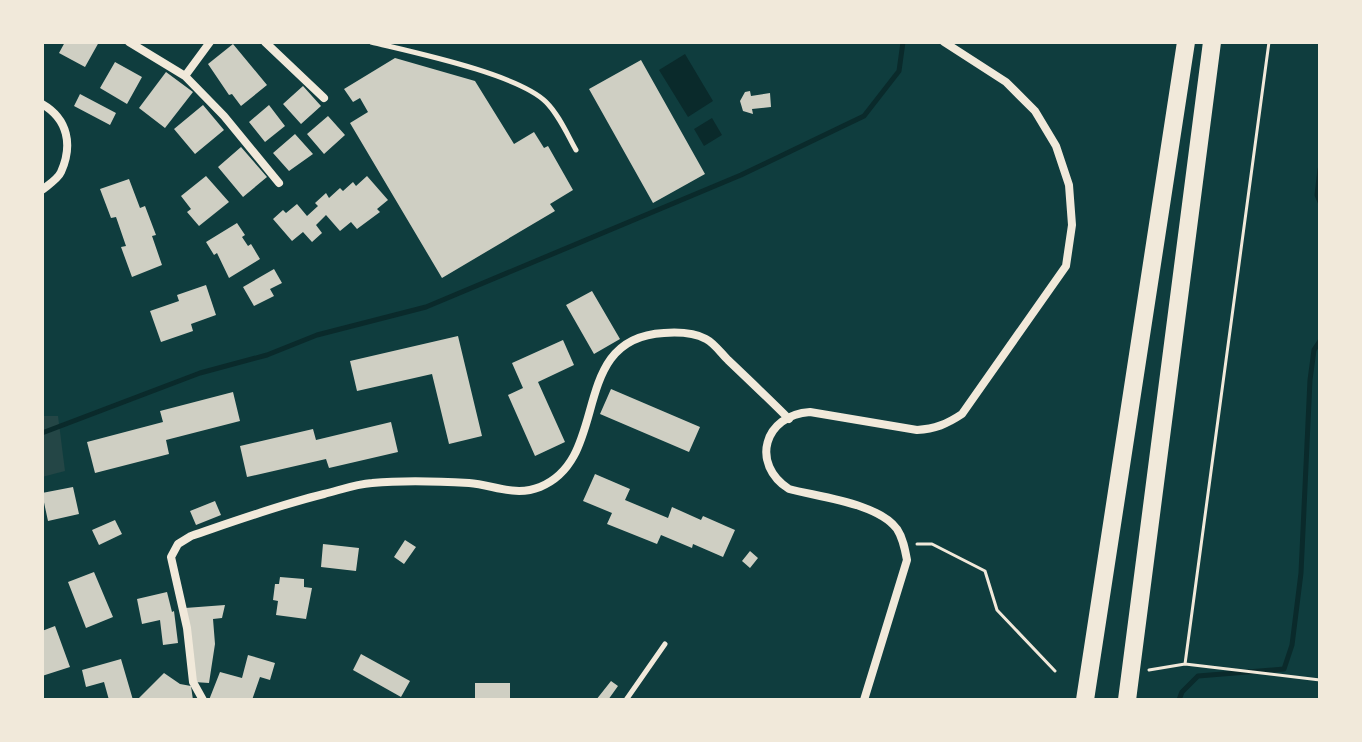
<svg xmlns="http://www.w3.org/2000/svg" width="1362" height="742" font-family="'Fira Sans',sans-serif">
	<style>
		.green { fill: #244646 }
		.water { fill: #0a2a2b }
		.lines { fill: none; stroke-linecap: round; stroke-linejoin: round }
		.stream { stroke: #0a2a2b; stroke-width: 5 }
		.building { fill: #cfcfc3 }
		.path { stroke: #f1e9da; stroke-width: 3 }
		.service { stroke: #f1e9da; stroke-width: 5 }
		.minor { stroke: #f1e9da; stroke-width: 8 }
		.motorway { stroke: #f1e9da; stroke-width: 18 }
	</style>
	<rect width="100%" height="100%" fill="#0f3d3e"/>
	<path class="green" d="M42,416H58L65,471L42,477Z"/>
	<path class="water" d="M685,54L713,101L688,117L659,70Z
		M712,118L722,135L704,146L694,129Z"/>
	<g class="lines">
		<path class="stream" d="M1320,169L1317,195L1320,202
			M42,433L200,373L267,355L317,335L426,307L741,175L864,116L899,71L903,42
			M1179,700L1182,692L1198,676L1284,669L1292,645L1301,573L1310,380L1314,350L1320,341"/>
	</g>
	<path class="building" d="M65,42H99L85,67L59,53Z
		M233,44L267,85L241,106L232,94L229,95L208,64Z
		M395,58L475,81L514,144L534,132L544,148L548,146L573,190L550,204L555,211L442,278L350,123L368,112L360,98L353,102L344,89Z
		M641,60L705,174L653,203L589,89Z
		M115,62L142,77L127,104L100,88Z
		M166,72L193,92L165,128L139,108Z
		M303,86L321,106L301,124L283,104Z
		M750,91L751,96L770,93L771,107L752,109L753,114L743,111L740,101L745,92Z
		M80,94L116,113L110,125L74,106Z
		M203,105L224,130L195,154L174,129Z
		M269,105L285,126L265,142L249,122Z
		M328,116L345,135L324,154L307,134Z
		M295,134L313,154L289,171L273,153Z
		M241,147L267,177L243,197L218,167Z
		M206,176L229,202L199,226L187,212L191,209L181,196Z
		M367,176L388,200L377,209L380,212L357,229L351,222L340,231L326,215L316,225L322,233L312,242L303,232L292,241L273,219L283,210L286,213L297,204L307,216L318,206L315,203L326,193L329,198L340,188L343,191L353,182L356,186Z
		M129,179L140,208L145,206L156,235L152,236L162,265L132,277L121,247L126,246L116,217L111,218L100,189Z
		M237,223L245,235L242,237L248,246L251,244L260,259L229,278L217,253L214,255L206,242Z
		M274,269L282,283L270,289L274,296L254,306L243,287Z
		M206,285L216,315L191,324L193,331L161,342L150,311L179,301L177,295Z
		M592,291L620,339L594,354L566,305Z
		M458,336L482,436L449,444L432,374L357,391L350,361Z
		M563,340L574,365L538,382L565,442L535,456L508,395L523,388L512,363Z
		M611,389L700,427L689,452L600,414Z
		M233,392L240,421L166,440L169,454L95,473L87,442L163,422L160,411Z
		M391,422L398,452L329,468L326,459L247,477L240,446L313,429L316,440Z
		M595,474L630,489L625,500L668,518L672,507L701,520L703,516L735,530L723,557L693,544L692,548L661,535L657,544L607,524L612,513L583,501Z
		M73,487L79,514L48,521L42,493Z
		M215,501L221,515L196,525L190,511Z
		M115,520L122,534L99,545L92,530Z
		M405,540L416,547L404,564L394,557Z
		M323,544L359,548L356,571L321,567Z
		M750,551L758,558L750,568L742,561Z
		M94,572L113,617L86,628L68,582Z
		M280,577L304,579V587L312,588L306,619L276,615L278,601L273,600L275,584H279Z
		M167,592L172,612L174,611L178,643L163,645L160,620L142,624L137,599Z
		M225,605L222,618L213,619L215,644L209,683L194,682L185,608Z
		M55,626L70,667L42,676V631Z
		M361,654L410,681L401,697L353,670Z
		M248,655L275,663L270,680L260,677L252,700H209L220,672L242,678Z
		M121,659L133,700H109L104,682L86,687L82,670Z
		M164,673L180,684L191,686L193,700H141L139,698Z
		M611,681L618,686L608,700H596Z
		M475,683H510V700H475Z"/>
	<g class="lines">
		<path class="path" d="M917,544H932L985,571L997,610L1055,671
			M1185,664L1269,42
			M1149,670L1185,664L1320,680"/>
		<path class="service" d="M371,42C412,52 518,74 546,102C559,115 567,134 576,150
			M626,700L665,644"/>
		<path class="minor" d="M129,42L185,76L224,116L279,183
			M265,42L324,98
			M185,76L210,42
			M42,104C68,119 73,145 61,172C58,179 48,185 42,190
			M203,700L193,682L187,628L171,557L178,544L191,536C235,521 279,505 324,494C340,490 356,484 372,483C404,480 436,481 469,483C494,485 515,497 540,487C612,458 567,338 664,333C678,332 693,332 706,339C714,343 721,353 728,360C748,379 769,399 789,419
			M864,700L907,560C905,549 903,538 897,529C878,503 819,497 789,489C750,464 764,415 810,412L917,430C935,429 947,424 962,414L1066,266L1072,225L1069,185L1056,146L1035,111L1006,82L944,42"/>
		<path class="motorway" d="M1085,700L1186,42
			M1127,700L1212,42"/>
	</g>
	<rect width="1362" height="742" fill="none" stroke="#f1e9da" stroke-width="88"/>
</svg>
